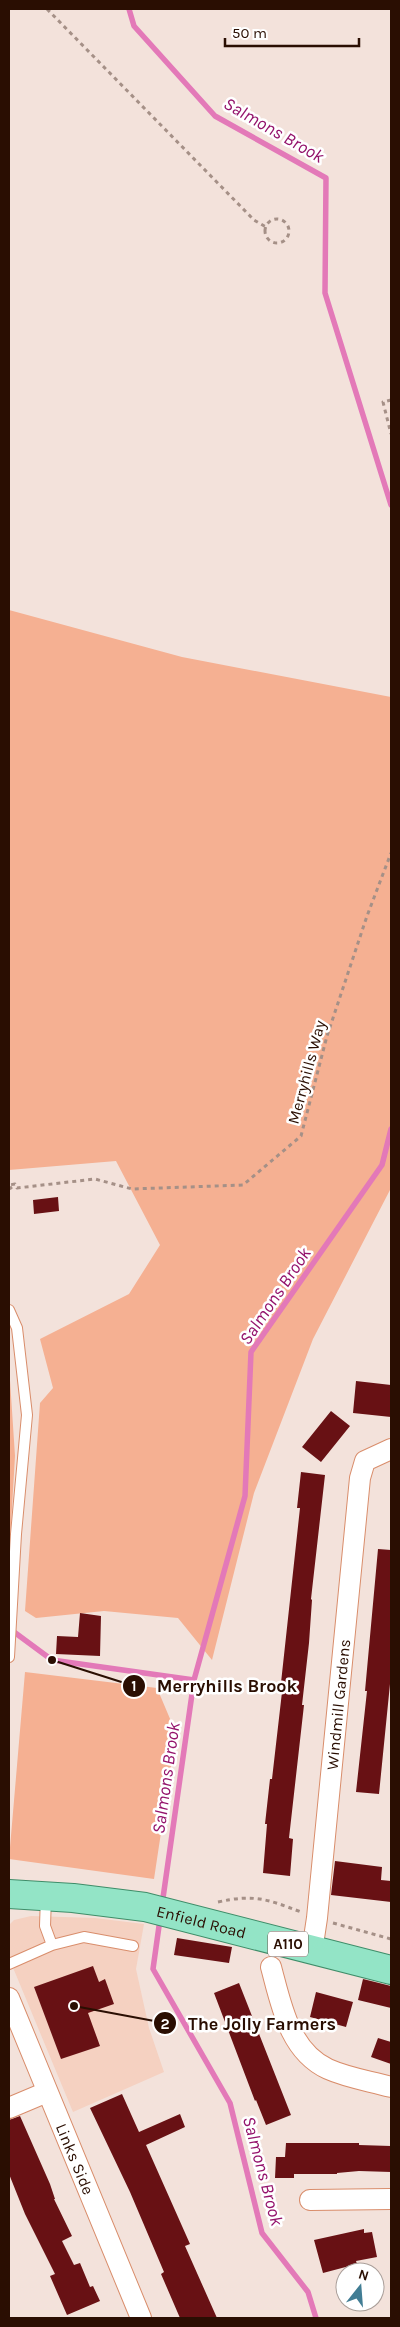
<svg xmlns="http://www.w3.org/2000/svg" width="400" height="2327" font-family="Karla,sans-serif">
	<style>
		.built { fill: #f5d1c1 }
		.green { fill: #f5b092 }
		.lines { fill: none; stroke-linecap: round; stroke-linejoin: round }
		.stream { stroke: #e379b8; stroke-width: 5.5 }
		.building { fill: #681114 }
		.lane-casing { stroke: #d98d6b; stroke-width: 12 }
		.street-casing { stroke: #d98d6b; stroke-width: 22 }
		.primary-casing { stroke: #3f8d69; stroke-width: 30 }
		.path { stroke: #a59087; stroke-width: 3; stroke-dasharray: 4 4; stroke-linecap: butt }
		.lane { stroke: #fff; stroke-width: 10 }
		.street { stroke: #fff; stroke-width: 20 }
		.primary { stroke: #93e4c6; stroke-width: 28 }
		.labels { text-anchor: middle; stroke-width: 5; stroke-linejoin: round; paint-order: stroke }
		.shield { fill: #fff; stroke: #6a564e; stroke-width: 1 }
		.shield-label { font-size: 15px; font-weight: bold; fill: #2a0e02 }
		.street-label { font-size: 16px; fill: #2a0e02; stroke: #fff }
		.water-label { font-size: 18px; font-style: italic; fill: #94136c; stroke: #fff }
		.leader { fill: none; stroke: #2a0e02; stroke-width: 2 }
		.callout-dot { fill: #2a0e02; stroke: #fff; stroke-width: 2 }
		.mark-label { font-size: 15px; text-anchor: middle; font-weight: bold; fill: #fff }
		.callout-label { font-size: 18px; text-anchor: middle; font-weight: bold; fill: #2a0e02; stroke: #fff; stroke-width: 5; stroke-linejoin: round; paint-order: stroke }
	</style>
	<rect width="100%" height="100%" fill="#f3e2db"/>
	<path class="built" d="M31,1916L95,1918L144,1924L136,1969L149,2028L164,2072L73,2112L9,1958V1925L14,1920Z"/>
	<path class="green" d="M9,610L182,657L391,697V1188L313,1339L254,1493L212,1660L178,1618L104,1611L36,1618L25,1611L40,1403L53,1388L40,1339L129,1294L160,1245L116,1161L9,1170Z
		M9,1365L15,1456L9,1559Z
		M25,1672L157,1688L176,1733L154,1879L9,1859Z"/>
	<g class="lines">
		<path class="stream" d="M129,9L134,26L215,116L326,178L325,293L391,505
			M10,1629L52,1660L194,1680
			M162,1905L194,1680L245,1496L251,1352L382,1165L391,1129
			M160,1919L153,1969L230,2103L262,2233L308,2292L316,2318"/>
	</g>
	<path class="building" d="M58,1197L59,1211L34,1214L33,1200Z
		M356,1381L391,1385V1417L353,1413Z
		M331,1411L350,1426L321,1462L302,1447Z
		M301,1472L325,1475L311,1599L312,1600L309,1643L302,1705H304L289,1838L293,1839L290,1876L263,1873L267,1824H265L270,1779H272L282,1692H280L300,1508H297Z
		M378,1549L391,1550V1674L379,1794L356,1792L367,1691H365Z
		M80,1613L101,1616L100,1656L56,1654L57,1636L78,1637Z
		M335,1861L382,1867L381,1880L391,1881V1902L331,1895Z
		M177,1938L232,1947L229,1963L174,1955Z
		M93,1966L99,1982L105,1979L114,2004L88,2013L100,2046L61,2059L34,1987Z
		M363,1979L391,1986V2008L358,2000Z
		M239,1983L291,2115L266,2125L256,2100L255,2101L214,1993Z
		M316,1992L353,2002L346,2027L310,2017Z
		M378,2038L391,2042V2064L371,2057Z
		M122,2094L139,2132L180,2114L185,2127L146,2145L190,2244L185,2246L217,2318H180L161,2274L164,2272L130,2192L90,2108Z
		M20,2116L50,2184L55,2199H54L72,2236L62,2241L74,2265L80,2263L90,2287L93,2286L100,2301L67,2315L50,2276L55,2274L25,2214L9,2174V2120Z
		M286,2143H359V2145L391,2146V2172L359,2171L337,2173V2174H294V2178H275L276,2157H285Z
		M364,2229V2233L372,2232L377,2257L356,2261L357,2264L323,2273L314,2240Z"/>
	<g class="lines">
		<g class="lane-casing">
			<path id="lane" d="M9,1310L17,1328L27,1415L16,1534L9,1657
				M46,1896L45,1926L52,1945
				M9,1964L52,1945L84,1937L133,1946"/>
		</g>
		<g class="street-casing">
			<g id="street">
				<path id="s1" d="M312,1951L317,1918L360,1478L365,1461L391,1449"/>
				<path d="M271,1967C281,2004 289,2051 328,2069C348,2078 370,2081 391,2087"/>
				<path id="s2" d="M9,1998L141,2318"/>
				<path d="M9,2108L47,2092"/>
				<path d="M310,2200L391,2199"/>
			</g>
		</g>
		<g class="primary-casing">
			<g id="primary">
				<path id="s3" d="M9,1894L73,1898L145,1907L391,1970"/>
			</g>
		</g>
		<path class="path" d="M47,9L254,220L266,227
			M265 231a12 12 0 1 1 24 0a12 12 0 1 1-24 0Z
			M391,400L383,402L391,434
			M9,1189L11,1188L9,1185L15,1184L17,1188L95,1179L132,1189L243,1185L301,1136L327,1036L367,916L391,853
			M218,1902C254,1894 267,1899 301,1912
			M333,1923L391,1939"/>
		<use href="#lane" class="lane"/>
		<use href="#street" class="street"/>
		<use href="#primary" class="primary"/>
	</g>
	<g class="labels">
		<rect class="shield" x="268" y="1931.5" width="40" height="25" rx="4"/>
		<g class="shield-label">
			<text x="288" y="1949">A110</text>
		</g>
		<g class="street-label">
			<text transform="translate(306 1072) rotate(-75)" y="6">Merryhills Way</text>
			<text dy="6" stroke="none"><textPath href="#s1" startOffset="248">Windmill Gardens</textPath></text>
			<text dy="6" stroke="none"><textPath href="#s3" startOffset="195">Enfield Road</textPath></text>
			<text dy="6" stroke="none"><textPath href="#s2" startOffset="174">Links Side</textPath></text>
		</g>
		<g class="water-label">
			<text transform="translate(274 130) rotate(30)" y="6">Salmons Brook</text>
			<text transform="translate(275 1296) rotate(-56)" y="6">Salmons Brook</text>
			<text transform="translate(166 1778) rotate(-82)" y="6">Salmons Brook</text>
			<text transform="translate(263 2171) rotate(75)" y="6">Salmons Brook</text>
		</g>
	</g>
	<path class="leader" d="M52 1660L134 1686M74 2006L165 2023"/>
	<g class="callout-dot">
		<circle cx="52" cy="1660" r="5"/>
		<circle cx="74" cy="2006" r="5"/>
		<circle cx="134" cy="1686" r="12"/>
		<circle cx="165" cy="2023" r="12"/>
	</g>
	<g class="mark-label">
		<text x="134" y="1691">1</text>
		<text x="165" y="2029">2</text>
	</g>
	<g class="callout-label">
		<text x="227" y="1692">Merryhills Brook</text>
		<text x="262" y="2030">The Jolly Farmers</text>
	</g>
	<rect width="400" height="2327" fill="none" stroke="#2a0e02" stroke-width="20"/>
	<g transform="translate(360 2287) rotate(17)"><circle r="24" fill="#ffffff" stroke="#aa9f9a"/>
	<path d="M0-4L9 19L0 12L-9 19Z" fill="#417d94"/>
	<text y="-8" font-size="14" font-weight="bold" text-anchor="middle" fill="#2a0e02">N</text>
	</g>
	<path d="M225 38v8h134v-8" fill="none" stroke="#2a0e02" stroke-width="2.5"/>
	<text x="232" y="38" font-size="15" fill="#2a0e02" stroke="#ffffff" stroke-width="4" paint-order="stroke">50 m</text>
</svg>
